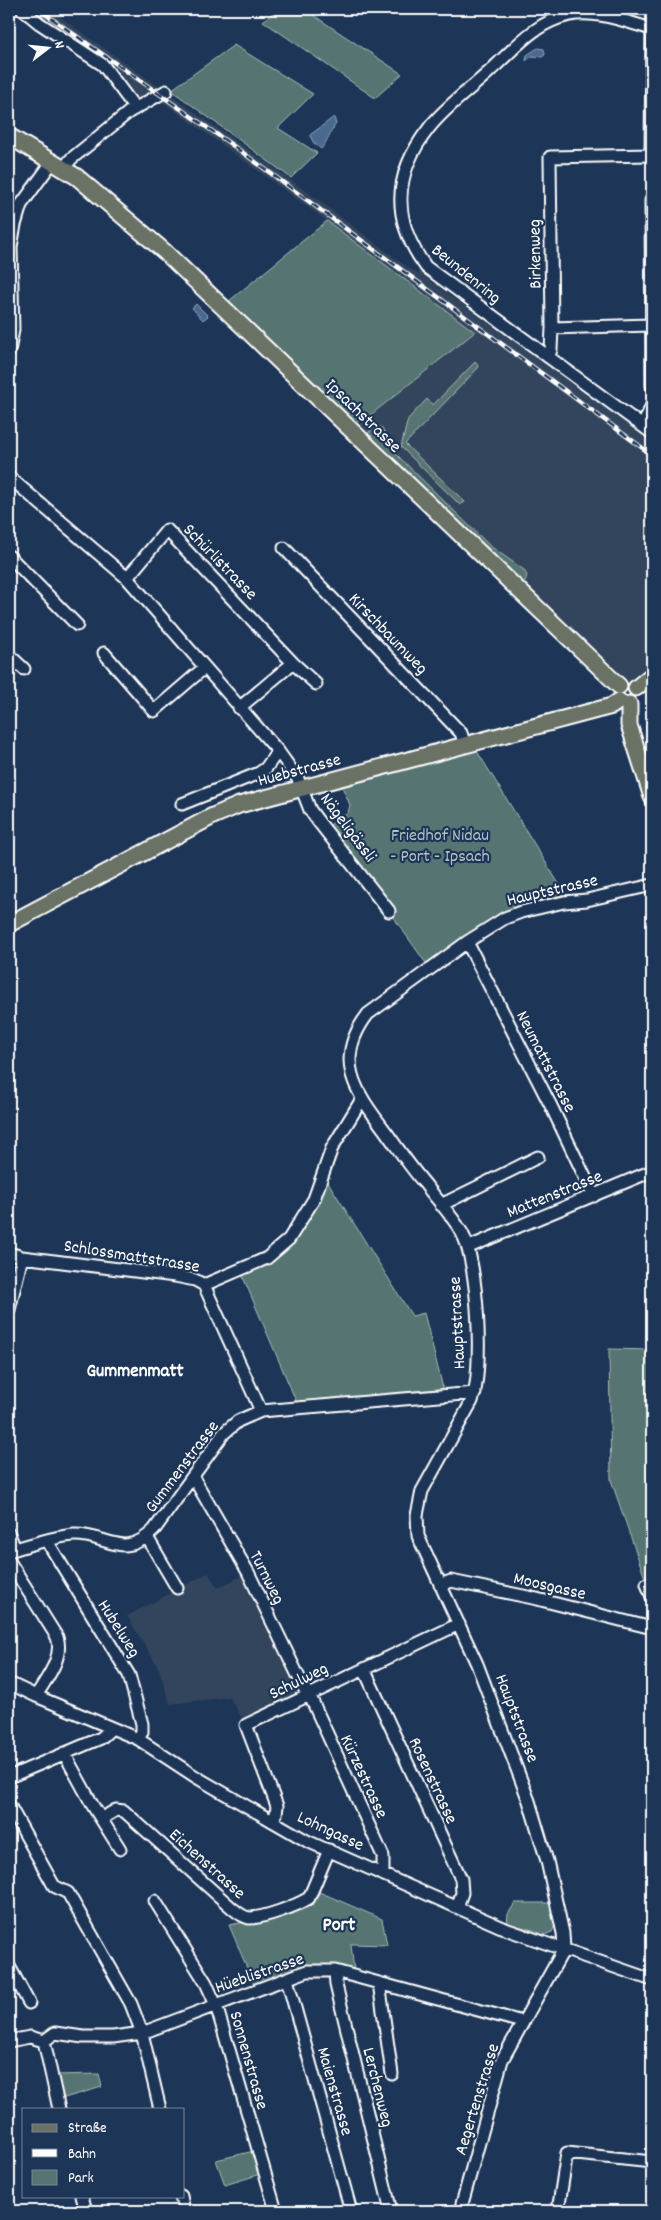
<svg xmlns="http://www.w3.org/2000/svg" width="661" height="2220" font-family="Dekko,sans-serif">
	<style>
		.built { fill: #31445d }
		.green { fill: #577472; stroke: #abbab8 }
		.water { fill: #49698f; stroke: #92a5bc }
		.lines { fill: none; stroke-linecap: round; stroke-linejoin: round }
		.minor-casing { stroke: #fff; stroke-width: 15 }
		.major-casing { stroke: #fff; stroke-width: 19 }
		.minor { stroke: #1d3557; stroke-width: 11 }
		.major { stroke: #6b7165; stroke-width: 15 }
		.rail-casing { stroke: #fff; stroke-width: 4.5 }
		.rail { stroke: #1d3557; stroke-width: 2.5; stroke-dasharray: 8; stroke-linecap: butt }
		.labels { text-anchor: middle; stroke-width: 4.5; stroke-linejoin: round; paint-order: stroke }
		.street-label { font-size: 18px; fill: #fff; stroke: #1d3557 }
		.park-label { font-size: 18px; fill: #b3c0c0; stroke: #1d3557 }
		.neighbourhood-label { font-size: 19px; font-weight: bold; fill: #fff; stroke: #1d3557 }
		.quarter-label { font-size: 20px; font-weight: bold; fill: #fff; stroke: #1d3557 }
	</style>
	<rect width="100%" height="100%" fill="#1d3557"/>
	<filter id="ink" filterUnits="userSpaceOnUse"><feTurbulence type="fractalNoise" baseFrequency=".02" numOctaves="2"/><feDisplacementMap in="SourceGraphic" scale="10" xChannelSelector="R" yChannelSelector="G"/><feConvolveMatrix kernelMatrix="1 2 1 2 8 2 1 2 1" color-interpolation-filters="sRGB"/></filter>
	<g filter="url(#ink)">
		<path class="built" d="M22,9H49L309,193L410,269L418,273L421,272L433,283L652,442V675L631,684L625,683L353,430L475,332L327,221L160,100L135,108L115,79Z
			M248,1572L309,1694L246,1725L229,1697L170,1704L159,1669L127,1616L208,1573L218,1588Z"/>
		<path class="green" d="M278,9H304L402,74L375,98L263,21Z
			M234,45L313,94L278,128L317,153L291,178L171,90Z
			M327,221L475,332L363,421L355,422L229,301Z
			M475,362L479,367L405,444L465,502L460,505L401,447L408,419L427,399L433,405Z
			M372,426H377L382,428L395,453L490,546L524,570L527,576L525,581L521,582L370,440L368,434Z
			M472,743L559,884L564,902L521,912L430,969L389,911L324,829L348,813L350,805L340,782Z
			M323,1174L412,1316L424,1313L445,1396L261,1411L296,1401L240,1270L289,1239Z
			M609,1349L652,1350V1583L647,1584L611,1480Z
			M317,1891L382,1919L387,1945L351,1944L354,1971L324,1966L255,1987L229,1925L271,1917Z
			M515,1903H551L555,1925L552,1932L544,1935L533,1930L507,1923L508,1914Z
			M99,2074L102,2087L61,2099L55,2075Z
			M254,2151L261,2174L225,2185L216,2160Z"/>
		<path class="water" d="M538,48L544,49L545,55L542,57L532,56L526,61L527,55Z
			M334,117L336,124C330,132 328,141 321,149L313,142L310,135Z
			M196,304L208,316L203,320L192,308Z"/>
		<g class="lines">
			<g class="minor-casing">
				<path id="minor" d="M22,9L39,23L103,65L135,108
					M652,29C626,22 598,10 570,15C535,22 516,47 491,70C471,89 446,106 429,128C393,174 391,220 426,267L652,433
					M64,168L71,159L129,112L166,91
					M651,200L652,386
					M552,328L651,325
					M9,351L13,330L11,247L15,225L21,205L53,161
					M548,357L551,350L552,328L550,157L651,155L652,28
					M643,426L652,405
					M9,477L127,578L278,751L298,779L310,810L318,821L389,911
					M284,548L461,733L465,745
					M9,556L77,625
					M127,578L167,530L293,663L239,708
					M104,653L154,711L204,668
					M9,655L24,669
					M293,663L316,684
					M182,804L259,773L266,768L278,751
					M467,942L552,1108L594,1196
					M441,1205L538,1157
					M469,1247L652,1171
					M9,1253L22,1257L175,1276L195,1280L204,1285
					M204,1285L267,1258L289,1239L314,1199L332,1148L362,1099
					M204,1285L261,1411
					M9,1310L22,1257
					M193,1477L248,1572L305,1690L309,1694L383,1856V1873
					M9,1534L15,1549
					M147,1537L177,1588
					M47,1541L129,1675L142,1724V1732L138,1739
					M9,1551C25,1546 57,1536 74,1535C107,1534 123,1561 154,1530L224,1433L238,1421L261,1411L475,1393
					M9,1561L57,1637C64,1658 46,1679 36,1696
					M647,1584L652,1597
					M440,1585L451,1581L533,1598L652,1628
					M364,1669L461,1879L462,1893L457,1907
					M9,1683L36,1696L138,1739L196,1777L307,1841L508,1930L652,1980
					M64,1753L93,1806L120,1849
					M9,1777L101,1738L112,1728
					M9,1805L54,1886L68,1893L131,2004L142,2033L160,2109
					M101,1819L116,1810L124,1811L232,1908C237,1912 242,1917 249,1918C264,1918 296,1906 309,1898L329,1850
					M272,1821L276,1814L277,1806L246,1725L459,1624
					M155,1901L206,1983L216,2005L276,2211
					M564,1949L563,1933L547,1861L529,1801L477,1664L418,1536L417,1515L422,1491L472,1401C484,1371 478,1261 462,1233C452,1215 437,1200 425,1184C411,1168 399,1150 386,1132C356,1092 332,1061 368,1014L467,942L505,918L521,912L564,902L587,900L652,885
					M9,1966L29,2003
					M335,1971L336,1985L391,2211
					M287,1979L351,2211
					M379,1983L392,2074
					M9,2041L30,2037L44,2041
					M44,2041L55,2033L83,2037H113L142,2033L307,1971H335L522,2022
					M44,2041L59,2109
					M82,2196L86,2211
					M181,2196L184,2211
					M460,2211L502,2060L564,1949
					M558,2211L567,2153L652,2162"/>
			</g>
			<g class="major-casing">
				<path id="major" d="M9,136L77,177L165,252L619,686
					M636,688L652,675
					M629,704V725L652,797
					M9,924L213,816L239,805L593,711L612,706L619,701"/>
			</g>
			<use href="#minor" class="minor"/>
			<use href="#major" class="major"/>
			<g class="rail-casing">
				<path id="rail" d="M38,9L242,152L652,455"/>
			</g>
			<use href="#rail" class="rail"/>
		</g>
	</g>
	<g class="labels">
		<g class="street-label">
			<text transform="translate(534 254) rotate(-91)" y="6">Birkenweg</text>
			<text transform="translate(467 273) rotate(39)" y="6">Beundenring</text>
			<text transform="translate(364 415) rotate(44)" y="6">Ipsachstrasse</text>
			<text transform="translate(221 561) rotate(46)" y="6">Schürlistrasse</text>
			<text transform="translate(389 633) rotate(46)" y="6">Kirschbaumweg</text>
			<text transform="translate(299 769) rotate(-15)" y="6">Huebstrasse</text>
			<text transform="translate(349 827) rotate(53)" y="6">Nägeligässli</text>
			<text transform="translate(552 889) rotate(-13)" y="6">Hauptstrasse</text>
			<text transform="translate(547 1061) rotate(63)" y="6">Neumattstrasse</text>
			<text transform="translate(554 1193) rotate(-22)" y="6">Mattenstrasse</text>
			<text transform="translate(132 1255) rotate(9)" y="6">Schlossmattstrasse</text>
			<text transform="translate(456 1323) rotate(-93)" y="6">Hauptstrasse</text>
			<text transform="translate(181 1466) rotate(-53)" y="6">Gummenstrasse</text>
			<text transform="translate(268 1577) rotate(63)" y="6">Turnweg</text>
			<text transform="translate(550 1585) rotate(13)" y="6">Moosgasse</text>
			<text transform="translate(120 1628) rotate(58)" y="6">Hubelweg</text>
			<text transform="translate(298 1680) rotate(-26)" y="6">Schulweg</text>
			<text transform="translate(518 1718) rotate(69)" y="6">Hauptstrasse</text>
			<text transform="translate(365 1776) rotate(65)" y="6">Kürzestrasse</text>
			<text transform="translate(434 1780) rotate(65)" y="6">Rosenstrasse</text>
			<text transform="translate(331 1830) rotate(25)" y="6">Lohngasse</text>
			<text transform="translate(208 1863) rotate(42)" y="6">Eichenstrasse</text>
			<text transform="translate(259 1972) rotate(-19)" y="6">Hüeblistrasse</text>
			<text transform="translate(250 2060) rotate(74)" y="6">Sonnenstrasse</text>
			<text transform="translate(379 2087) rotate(76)" y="6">Lerchenweg</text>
			<text transform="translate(336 2091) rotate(74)" y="6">Maienstrasse</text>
			<text transform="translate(476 2099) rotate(-73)" y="6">Aegertenstrasse</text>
		</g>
		<g class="park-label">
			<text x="440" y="840">Friedhof Nidau<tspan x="440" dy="21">- Port - Ipsach</tspan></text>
		</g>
		<g class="neighbourhood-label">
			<text x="135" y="1376">Gummenmatt</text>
		</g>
		<g class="quarter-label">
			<text x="339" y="1930">Port</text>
		</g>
	</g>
	<rect width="661" height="2220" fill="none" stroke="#1d3557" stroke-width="30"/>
	<rect x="15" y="15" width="631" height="2190" fill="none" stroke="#fff" stroke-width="2" filter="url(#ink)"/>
	<rect x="22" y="2108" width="162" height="90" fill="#1d3557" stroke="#77869a"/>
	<rect x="32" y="2124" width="25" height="8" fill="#6b7165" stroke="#77869a"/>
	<text x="68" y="2132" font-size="15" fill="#ffffff">Straße</text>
	<rect x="32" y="2149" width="25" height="8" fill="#ffffff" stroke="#77869a"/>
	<text x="68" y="2158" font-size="15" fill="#ffffff">Bahn</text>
	<rect x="32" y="2170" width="25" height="15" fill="#577472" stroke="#77869a"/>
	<text x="68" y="2182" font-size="15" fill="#ffffff">Park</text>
	<g transform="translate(48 48) rotate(74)" stroke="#1d3557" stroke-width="4" paint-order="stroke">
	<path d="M0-4L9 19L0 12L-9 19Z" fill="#ffffff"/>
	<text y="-8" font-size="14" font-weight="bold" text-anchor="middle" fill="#ffffff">N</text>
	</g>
</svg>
